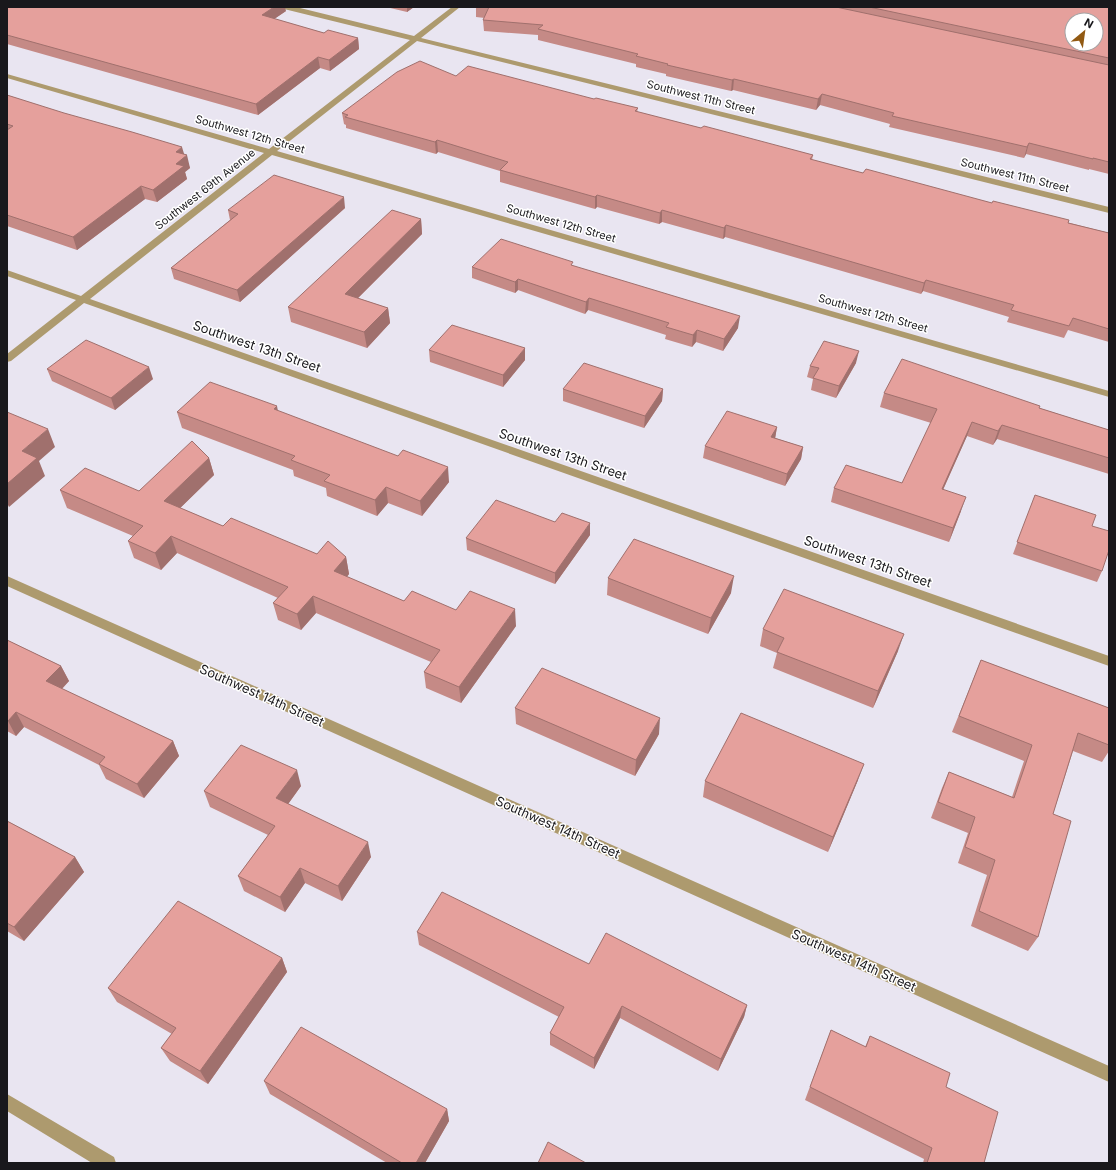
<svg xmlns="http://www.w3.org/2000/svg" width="1116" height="1170" font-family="Inter,sans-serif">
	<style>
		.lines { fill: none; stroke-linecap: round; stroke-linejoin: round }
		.street { fill: #ad9a6e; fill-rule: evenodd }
		.wall { fill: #c58a86 }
		.shaded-wall { fill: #a0706d }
		.building { fill: #e5a09c; stroke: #a0706d; fill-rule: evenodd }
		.labels { text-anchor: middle; stroke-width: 3; stroke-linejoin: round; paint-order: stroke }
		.far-street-label { font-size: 11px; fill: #19181c; stroke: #fff }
		.street-label { font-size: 13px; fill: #19181c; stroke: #fff }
	</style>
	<rect width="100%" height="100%" fill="#e9e5f1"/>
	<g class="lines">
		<path class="street" d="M283,7H296L414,36L452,7H460L421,38L1109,207V213L417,41L277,151L1109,391V397L272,155L90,299L1109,656V666L84,303L11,361L7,362V354L76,300L7,276V270L81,296L264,153L7,78V74L269,149L410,40L284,9Z
			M7,576L1109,1066V1082L7,586Z
			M7,1094L114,1157L116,1163H92L7,1111Z"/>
	</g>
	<path class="wall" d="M7,7L286,11L274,19L324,33L358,38L359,49L330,71L320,68L258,115L7,44Z
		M386,7H414L407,12Z
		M476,7H1109V174L1089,169V170L1026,154L1024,158L889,127L890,124L820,105L816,110L733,90L731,91L666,76V74L636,67V64L538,40V35L484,31L483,20L485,18L476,17Z
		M456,76L594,99L638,108L637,112L701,128L813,155L812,160L863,173L992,203L1109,233V342L1068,330L1064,338L1007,322L1009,317L923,291L921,294L725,237L723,239L662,222L659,224L597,207L595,209L500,182V171L438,152L436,154L346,128V125L344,124L342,113Z
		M7,95L184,154L190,168L185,172L187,179L157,202L145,199L77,250L7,226Z
		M345,208L240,302L174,279L171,268L230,220L228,210Z
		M421,219L422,234L358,298L388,308L390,323L367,348L291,322L288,307Z
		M573,266L738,328L723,351L696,342L692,347L665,339L666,335L588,310L585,314L518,290L515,293L472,278V267Z
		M429,350L525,360L503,387L430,362Z
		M856,363L836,398L811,390L813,379L807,377L810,366Z
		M47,369L153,379L115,410L52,381Z
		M563,389H663L662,401L644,428L563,401Z
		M884,393L1039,408L1109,430V474L997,439L993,445L967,436L943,490L961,511L949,542L831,502L834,488L902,483L931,423L880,407Z
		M278,411L449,482L422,516L388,503L377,516L327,496L326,488L294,476L293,470L182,428L177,412Z
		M777,427L775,438L803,447L801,459L785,486L703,458L705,446Z
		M209,458L214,475L180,508L223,526L317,554L346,557L349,574L347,577L404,601L456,610L516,626L461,703L426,688L424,672L431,662L316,613L301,630L278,620L273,603L278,598L177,553L161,570L134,558L128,541L133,536L67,508L60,490L139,491Z
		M1035,495L1102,571L1097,582L1013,554Z
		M590,535L555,584L467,550L466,538Z
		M608,578L731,593L708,634L607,595Z
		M763,629L898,651L873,708L773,668L777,653L760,646Z
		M7,640L61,666L69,681L62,689L173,741L179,756L144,798L106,779L99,765L24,727L16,736L7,731Z
		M981,660L1109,708V751L1102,762L1073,751L1053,814L1038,937L1028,951L971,926L987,875L958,863L968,833L931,818L942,788L949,772L1012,797L1024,761L952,732Z
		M515,708L659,734L635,776L516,724Z
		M858,780L828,852L703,797L705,781Z
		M301,786L288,804L371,857L342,901L305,883L285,912L244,891L238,876L268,835L210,807L204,791Z
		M7,821L75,857L84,872L24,941L7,931Z
		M417,932L589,964L747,1005L744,1017L718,1071L620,1018L594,1069L550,1045V1033L559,1017L419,945Z
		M282,958L287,972L208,1084L170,1061L161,1048L172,1034L117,1002L108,988Z
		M831,1030L865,1047L870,1036L946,1087L984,1163H923L924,1159L805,1100Z
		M264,1081L447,1109L449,1121L425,1163H387L270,1094Z"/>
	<path class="shaded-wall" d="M274,7H285L286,11L264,26L262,15Z
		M407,7H414L407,12Z
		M358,38L359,49L330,71L329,60Z
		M318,57L320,68L258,115L256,104Z
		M734,79L733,90L731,91L732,80Z
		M822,94L820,105L816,110L818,99Z
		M437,140L438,152L436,154L435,142Z
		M1029,143L1026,154L1024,158L1027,147Z
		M182,147L185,157L187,155L190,168L185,172L187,179L157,202L153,190L176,152Z
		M141,186L145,199L77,250L73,237Z
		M597,195V207L595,209V197Z
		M344,197L345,208L240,302L237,290Z
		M662,210V222L659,224L660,213Z
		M421,219L422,234L347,309L345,294Z
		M726,225L725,237L723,239L724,228Z
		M518,279V290L515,293V282Z
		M926,280L923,291L921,294L924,283Z
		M589,298L588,310L585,314L586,302Z
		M388,308L390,323L367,348L364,332Z
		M740,316L738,328L723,351L724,339Z
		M697,330L696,342L692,347L693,335Z
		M525,348V360L503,387V375Z
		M859,351L856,363L836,398L839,386Z
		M149,367L153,379L115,410L111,398Z
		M663,389L662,401L644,428L645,416Z
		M277,406L280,422L274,409Z
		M972,422L967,436L937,503L942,489Z
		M1002,425L997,439L993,445L998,431Z
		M777,427L775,439L771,437Z
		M48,429L55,447L39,461L45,476L9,507L7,503V484L22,451Z
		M803,447L801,459L785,486L787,474Z
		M209,458L214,475L170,518L164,501Z
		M448,467L449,482L422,516L420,501Z
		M386,487L388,503L377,516L375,500Z
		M966,497L961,511L949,542L953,528Z
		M590,523V535L555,584V573Z
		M171,536L177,553L161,570L155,553Z
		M346,557L349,574L337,588L334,571Z
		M734,576L731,593L708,634L711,618Z
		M313,596L316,613L301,630L297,614Z
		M515,609L516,626L461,703L459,687Z
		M904,634L898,651L873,708L878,691Z
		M61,666L69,681L54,697L46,681Z
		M16,712L24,727L16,736L8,721Z
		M660,718L659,734L635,776L636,760Z
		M173,741L179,756L144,798L137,784Z
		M864,764L858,780L828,852L833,837Z
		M297,770L301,786L281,814L276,798Z
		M368,842L371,857L342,901L338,886Z
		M75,857L84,872L24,941L14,927Z
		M300,868L305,883L285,912L280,897Z
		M282,958L287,972L208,1084L200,1071Z
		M747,1005L744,1017L718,1071L721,1059Z
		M622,1006L620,1018L594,1069V1058Z
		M447,1109L449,1121L425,1163H416Z"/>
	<path class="building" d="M7,7H274L262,15L324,33L328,30L358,38L329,60L318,57L256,104L7,35Z
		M483,7H836L1109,65V162L1093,158V159L1029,143L1027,147L892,116L894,113L822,94L818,99L734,79L732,80L667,65L668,64L636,56L638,54L538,29L543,25L483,20L489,7Z
		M869,7H1109V58ZM1072,20H1096V44H1072Z
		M420,61L456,76L468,66L594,99L596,98L638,108L635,111L701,128L704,126L813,155L810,159L863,173L866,169L992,203L993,201L1069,220L1068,223L1109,233V329L1073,318L1069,326L1011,310L1014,305L926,280L924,283L726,225L724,228L662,210L660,213L597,195L595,197L500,170L508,162L437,140L435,142L345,117L348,115L342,113L397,72Z
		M7,95L64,113L132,132L182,147L176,152L187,155L176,164L184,166L153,190L141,186L73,237L7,215V130L13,126L7,124Z
		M274,175L344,197L237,290L171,268L238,214L228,210Z
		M392,210L421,219L345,294L388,308L364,332L288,307Z
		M501,239L573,262L571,265L740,316L724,339L697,330L693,335L666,327L669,323L589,298L586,302L518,279L515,282L472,267Z
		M452,325L525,348L503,375L429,350Z
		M86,340L149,367L111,398L47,369Z
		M824,341L859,351L839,386L813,378L819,368L810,366Z
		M902,359L1040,406L1039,408L1109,430V458L1002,425L998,431L972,422L942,489L966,497L953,528L834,488L846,465L902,483L937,409L884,393Z
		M584,363L663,389L645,416L563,389Z
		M210,382L277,406L274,409L398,456L403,450L448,467L420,501L386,487L375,500L324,481L330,475L291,460L295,456L177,412Z
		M727,411L777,427L771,437L803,447L787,474L705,446Z
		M7,412L48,429L22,451L37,458L7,484Z
		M192,441L209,458L164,501L223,526L231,518L317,554L328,541L346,557L334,571L404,601L412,591L456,610L470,591L515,609L459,687L424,672L440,650L313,596L297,614L273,603L288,587L171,536L155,553L128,541L143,526L60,490L85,468L139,491Z
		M1035,495L1096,515L1092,526L1109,531V550L1102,571L1017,542Z
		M496,500L555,522L562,513L590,523L555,573L466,538Z
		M634,539L734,576L711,618L608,578Z
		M784,589L904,634L878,691L777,652L784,638L763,629Z
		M7,640L61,666L46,681L173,741L137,784L99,764L105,757L16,712L8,721H7Z
		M981,660L1109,708V745L1078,733L1053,814L1071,821L1038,937L979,911L995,860L965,847L975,817L938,802L949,772L1014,798L1032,745L959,716Z
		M542,668L660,718L636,760L515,708Z
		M741,713L864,764L833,837L705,781Z
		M241,745L297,770L276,798L368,842L338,886L300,868L280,897L238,876L275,826L204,791Z
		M7,821L75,857L14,927L7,923Z
		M442,892L589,964L606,933L747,1005L721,1059L622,1006L594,1058L550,1033L564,1007L417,932Z
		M178,901L282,958L200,1071L161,1048L176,1028L108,988Z
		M301,1027L447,1109L416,1163H402L264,1081Z
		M831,1030L866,1047L870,1036L950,1073L946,1087L998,1112L984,1163H927L932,1148L810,1087Z
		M548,1142L586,1163H538Z"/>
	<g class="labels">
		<g class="far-street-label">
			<text transform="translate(701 97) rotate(14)" y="4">Southwest 11th Street</text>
			<text transform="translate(250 134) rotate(16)" y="4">Southwest 12th Street</text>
			<text transform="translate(1015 175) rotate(14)" y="4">Southwest 11th Street</text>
			<text transform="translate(205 189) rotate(-38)" y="4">Southwest 69th Avenue</text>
			<text transform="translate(561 223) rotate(16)" y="4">Southwest 12th Street</text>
			<text transform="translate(873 313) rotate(16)" y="4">Southwest 12th Street</text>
		</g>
		<g class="street-label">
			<text transform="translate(257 346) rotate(19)" y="5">Southwest 13th Street</text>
			<text transform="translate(563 454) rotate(19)" y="5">Southwest 13th Street</text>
			<text transform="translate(868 561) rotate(19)" y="5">Southwest 13th Street</text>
			<text transform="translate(262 695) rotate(24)" y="5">Southwest 14th Street</text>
			<text transform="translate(558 827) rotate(24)" y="5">Southwest 14th Street</text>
			<text transform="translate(854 960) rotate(24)" y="5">Southwest 14th Street</text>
		</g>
	</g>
	<rect width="1116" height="1170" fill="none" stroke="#19181c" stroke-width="16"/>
	<g transform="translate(1084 32) rotate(29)"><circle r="19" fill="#ffffff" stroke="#a3a3a4"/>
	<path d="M0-3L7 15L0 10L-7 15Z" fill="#925a13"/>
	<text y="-6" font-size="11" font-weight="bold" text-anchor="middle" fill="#19181c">N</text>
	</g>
</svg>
